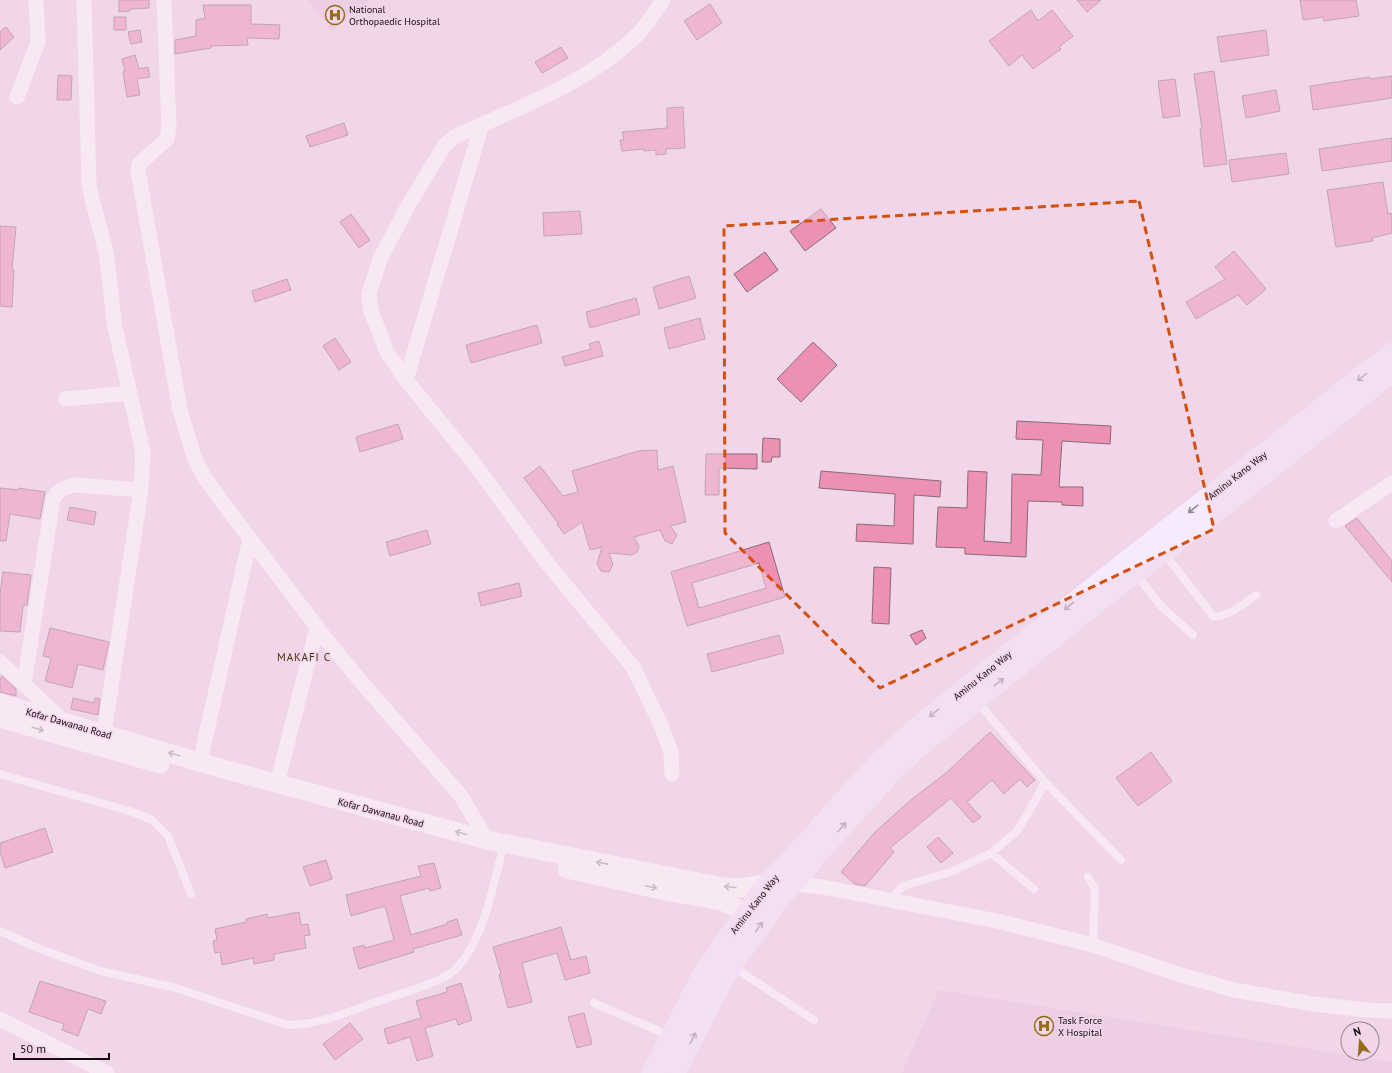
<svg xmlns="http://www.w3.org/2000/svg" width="1392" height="1073" font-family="'PT Sans',sans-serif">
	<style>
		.built { fill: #e9c6e0 }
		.building { fill: #ed91b4; stroke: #896b75; fill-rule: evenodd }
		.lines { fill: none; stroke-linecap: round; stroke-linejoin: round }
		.service { stroke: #fff; stroke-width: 8 }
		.minor { stroke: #fff; stroke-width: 15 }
		.tertiary { stroke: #fff; stroke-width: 19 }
		.secondary { stroke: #f7eafe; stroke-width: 21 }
		.oneway { stroke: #918694 }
		.oneway2 { stroke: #a19ea1 }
		.marked { fill: none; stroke: #d3510d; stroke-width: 3; stroke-dasharray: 8 5; stroke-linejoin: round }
		.labels { text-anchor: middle; stroke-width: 3; stroke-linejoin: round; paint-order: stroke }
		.poi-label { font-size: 10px; fill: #150c13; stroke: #f1d5e9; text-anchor: start }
		.street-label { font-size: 10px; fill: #150c13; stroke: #f1d5e9 }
		.neighbourhood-label { font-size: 11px; letter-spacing: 1px; fill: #47330d; stroke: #f1d5e9 }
	</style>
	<rect width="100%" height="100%" fill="#f1d5e9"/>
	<path class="built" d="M308,0H370L332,31Z
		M939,990L1392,1062V1073H902Z"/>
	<path class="building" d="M119,0H149V8L130,9V11L119,12Z
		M1077,0H1101L1087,12Z
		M1300,0H1356L1359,16L1324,21L1323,17L1303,20Z
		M710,4L722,23L697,40L684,21Z
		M203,5H251V24L280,25L279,39L247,38L248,45L211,46V48L175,54V40L196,36V20L205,18Z
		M1031,10L1038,21L1052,10L1073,36L1059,47L1061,49L1033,69L1022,55L1009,66L989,41Z
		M114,17H126V30H114Z
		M6,27L14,37L0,50V32Z
		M140,30L142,42L131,44L128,32Z
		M1266,30L1269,55L1221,62L1217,37Z
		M561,47L568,58L542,73L535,62Z
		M135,55L139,69L148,67L150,77L137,79L140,95L127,97L123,72L125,71L122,59Z
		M1214,71L1227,164L1204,167L1200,129H1202L1194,74Z
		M58,75L72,76L71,100H57Z
		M1392,76V98L1313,110L1310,86L1369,77L1370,79Z
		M1175,79L1180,116L1163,118L1158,81Z
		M1276,90L1280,111L1246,118L1242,96Z
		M683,107L685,148L666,149V154L656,155V150L644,151V149L622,151L620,140H624L622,132L667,128V108Z
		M344,123L348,135L310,147L306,136Z
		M1392,138V161L1322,171L1319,149Z
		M1286,153L1289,174L1232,182L1229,160Z
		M1383,182L1388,214L1392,213V233L1372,238L1373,241L1336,247L1327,190Z
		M821,209L836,228L805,251L790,231Z
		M580,211L582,234L544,236L543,213Z
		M351,214L370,240L359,248L340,222Z
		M0,226L16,227L12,269L14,270L12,307L0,306Z
		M1234,251L1266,289L1247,305L1238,295L1196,319L1186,302L1225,279L1215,267Z
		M765,252L778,270L747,292L734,274Z
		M689,276L696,298L659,309L653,287Z
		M287,279L291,290L255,302L252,291Z
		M636,298L640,314L590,328L586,312Z
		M700,318L705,339L669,349L664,328Z
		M537,325L542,343L471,363L466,345Z
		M335,338L351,362L339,370L323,346Z
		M599,341L603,356L565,366L562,357L591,349L589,344Z
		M813,342L837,365L801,402L777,379Z
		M1017,421L1111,426L1110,444L1062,441L1059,487H1083V506L1062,505V502L1028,501L1026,557L965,554V548L936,547L938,507L967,508L968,471L987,472L984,541L1011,543L1012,474L1041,475L1043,440L1016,439Z
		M398,424L403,439L360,452L356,437Z
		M763,438L780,439V457H772L771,462H762Z
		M657,450L658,470L673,466L686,522L670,526L677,535L672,544L665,541L660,530L634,537L639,546L637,552L632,555L609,553L613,565L609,572L601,571L597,564L602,547L590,550L582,522L564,534L557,524L558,523L524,478L540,466L563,496L578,492L572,471L638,451Z
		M706,454H757V469L719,468V495H705Z
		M821,471L941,481L940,497L914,495L913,544L856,541L857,524L894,526L895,494L819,488Z
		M0,488L18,490L19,488L45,492L40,519L10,514L6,541H0Z
		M70,507L96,512L94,525L67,520Z
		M1357,518L1392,561V582L1345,526Z
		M427,530L431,544L390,556L386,542Z
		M769,542L785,597L687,626L671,572ZM759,563L766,588L699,608L692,583Z
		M874,567L891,568L889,624L872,623Z
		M3,572L31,575L27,605H23L20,632L0,631V594Z
		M519,583L522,596L481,606L478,593Z
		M50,628L109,642L103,670L78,664L72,688L45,681L51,658L43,656Z
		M922,630L926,638L916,645L910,635Z
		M779,635L784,653L712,672L707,654Z
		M2,676L16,689V696L0,692V680Z
		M73,698L94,703L95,698L100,699L98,715L71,709Z
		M990,732L1035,780L1027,787L1020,779L1004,794L992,780L967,802L981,817L973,823L951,798L890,848L894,852L865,886L855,884L841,872L875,832L912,799L946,773Z
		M1151,752L1172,781L1138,806L1116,778Z
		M45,828L53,852L5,868L0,851V843Z
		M938,837L953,853L941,863L927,847Z
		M326,860L332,879L310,886L303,867Z
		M434,863L441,888L430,891L429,888L400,896L411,935L447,924V922L457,919L462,935L413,949L414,952L359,969L353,948L364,945L365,948L394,940L385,906L351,916L346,895L421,876L418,866Z
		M299,912L301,925L308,924L310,935L304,936L306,948L274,954V960L254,964L253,958L222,965L220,952L215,953L213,941L217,940L215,929L246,922V919L267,914L268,918Z
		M561,927L571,960L586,956L590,973L565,980L557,953L522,963L532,1002L508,1008L499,974H501L493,947Z
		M40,981L106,1001L101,1014L88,1009L78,1036L62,1030L64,1024L29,1012Z
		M461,983L472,1020L458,1025L456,1019L425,1028L433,1056L417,1061L410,1037L388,1044L384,1029L421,1018L416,1001L447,992L446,988Z
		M584,1013L592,1044L577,1048L568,1017Z
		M350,1023L363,1039L335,1060L323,1044Z"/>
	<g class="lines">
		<path class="service" d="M1164,553L1213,616C1228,618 1244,603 1256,595
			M1136,574L1161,606L1193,635
			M977,701L1045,782L1121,860
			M0,774L133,812L152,820L168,836L191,894
			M991,853L1017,831L1027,815L1045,782
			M1088,877L1094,887L1095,895L1093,945
			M891,899L903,886L951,872L991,853L1034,889
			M0,931L40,949L101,971L176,988L288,1025C317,1025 346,1013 373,1003C393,996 441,983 455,970C482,943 492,891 501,855
			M732,966L814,1020
			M594,1003L670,1036"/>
		<path class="minor" d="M84,0L89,184L92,199L106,252L115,327L143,452L141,490L104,733
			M164,0L169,127L167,139L139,164L138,171L180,410L195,460L205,478L223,503L326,639L362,683L461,796L487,840
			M663,0C656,10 648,23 640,32C590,83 517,108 454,137L444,146L409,204L380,259L369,294L371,311L387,352L406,380L473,462L547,563L633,667L661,725L671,752L672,774
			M17,97L38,42L36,0
			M406,380L482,124
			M66,399L130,393
			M1336,521L1392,483
			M0,662L63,721
			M24,684L53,499L57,493L62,489L74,485L141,490
			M200,762L250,539
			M277,784L317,627
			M792,883L828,888L997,921L1093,945L1178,974L1234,990L1313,1004L1366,1010L1392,1011
			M0,1019L107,1073"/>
		<path class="tertiary" d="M0,703L216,767L487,840L724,887L740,888L768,883
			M0,718L160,764
			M567,869L670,892L722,901L733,906L745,915"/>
		<path class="secondary" d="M652,1073L701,978L724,944L768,883L790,861L853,790L881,761L913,731L982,675L1392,353
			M675,1073L721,983L732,966L776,903L821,850L894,770L916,749L1095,604L1218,510L1392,372"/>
	</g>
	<defs><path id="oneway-shaft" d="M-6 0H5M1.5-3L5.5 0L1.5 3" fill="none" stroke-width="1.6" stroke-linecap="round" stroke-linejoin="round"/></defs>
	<g class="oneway">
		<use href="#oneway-shaft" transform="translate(1362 377) rotate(142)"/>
		<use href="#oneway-shaft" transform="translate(1193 509) rotate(142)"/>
		<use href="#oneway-shaft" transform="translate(1069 606) rotate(141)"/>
		<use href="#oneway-shaft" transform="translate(999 682) rotate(-38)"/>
		<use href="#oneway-shaft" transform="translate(934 713) rotate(141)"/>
		<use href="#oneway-shaft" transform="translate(842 827) rotate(-48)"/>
		<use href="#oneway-shaft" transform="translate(759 927) rotate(-55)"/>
		<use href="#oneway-shaft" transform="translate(693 1038) rotate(-63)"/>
	</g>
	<g class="oneway2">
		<use href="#oneway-shaft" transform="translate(38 729) rotate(16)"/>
		<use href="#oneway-shaft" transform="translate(174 754) rotate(-163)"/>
		<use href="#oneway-shaft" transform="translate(461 833) rotate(-165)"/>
		<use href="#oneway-shaft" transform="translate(602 863) rotate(-169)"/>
		<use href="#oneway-shaft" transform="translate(651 887) rotate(12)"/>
		<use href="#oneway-shaft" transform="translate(730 887) rotate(-175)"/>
	</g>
	<path d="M0 0H1392V1073H0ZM1139,201L1214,529L880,688L725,533L724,226Z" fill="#f1d5e9" fill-opacity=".55" fill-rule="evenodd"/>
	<path class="marked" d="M1139,201L1214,529L880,688L725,533L724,226Z"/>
	<defs>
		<g id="hospital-ring" transform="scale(1)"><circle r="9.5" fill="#f1d5e9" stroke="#956c17" stroke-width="1.5"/><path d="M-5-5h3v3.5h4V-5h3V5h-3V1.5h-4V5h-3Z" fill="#956c17"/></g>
	</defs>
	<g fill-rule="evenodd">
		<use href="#hospital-ring" x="335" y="15"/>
		<use href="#hospital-ring" x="1044" y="1026"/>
	</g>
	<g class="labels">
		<g class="poi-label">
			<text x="349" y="13">National<tspan x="349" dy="12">Orthopaedic Hospital</tspan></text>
			<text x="1058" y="1024">Task Force<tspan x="1058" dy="12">X Hospital</tspan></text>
		</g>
		<g class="street-label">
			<text transform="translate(1237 475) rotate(-38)" y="4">Aminu Kano Way</text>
			<text transform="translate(982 675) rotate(-39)" y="4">Aminu Kano Way</text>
			<text transform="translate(69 723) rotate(16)" y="4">Kofar Dawanau Road</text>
			<text transform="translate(381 812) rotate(15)" y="4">Kofar Dawanau Road</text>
			<text transform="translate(754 904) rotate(-52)" y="4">Aminu Kano Way</text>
		</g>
		<g class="neighbourhood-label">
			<text x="304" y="661">MAKAFI C</text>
		</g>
	</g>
	<g transform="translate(1360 1041) rotate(343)"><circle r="19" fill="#f1d5e9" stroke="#998593"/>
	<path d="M0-3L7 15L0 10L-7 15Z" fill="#956c17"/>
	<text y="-6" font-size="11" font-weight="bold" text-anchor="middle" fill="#150c13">N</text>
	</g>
	<path d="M14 1053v6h95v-6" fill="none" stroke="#150c13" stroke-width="2"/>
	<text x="20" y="1053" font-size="12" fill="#150c13" stroke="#f1d5e9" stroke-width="3" paint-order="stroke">50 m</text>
</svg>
